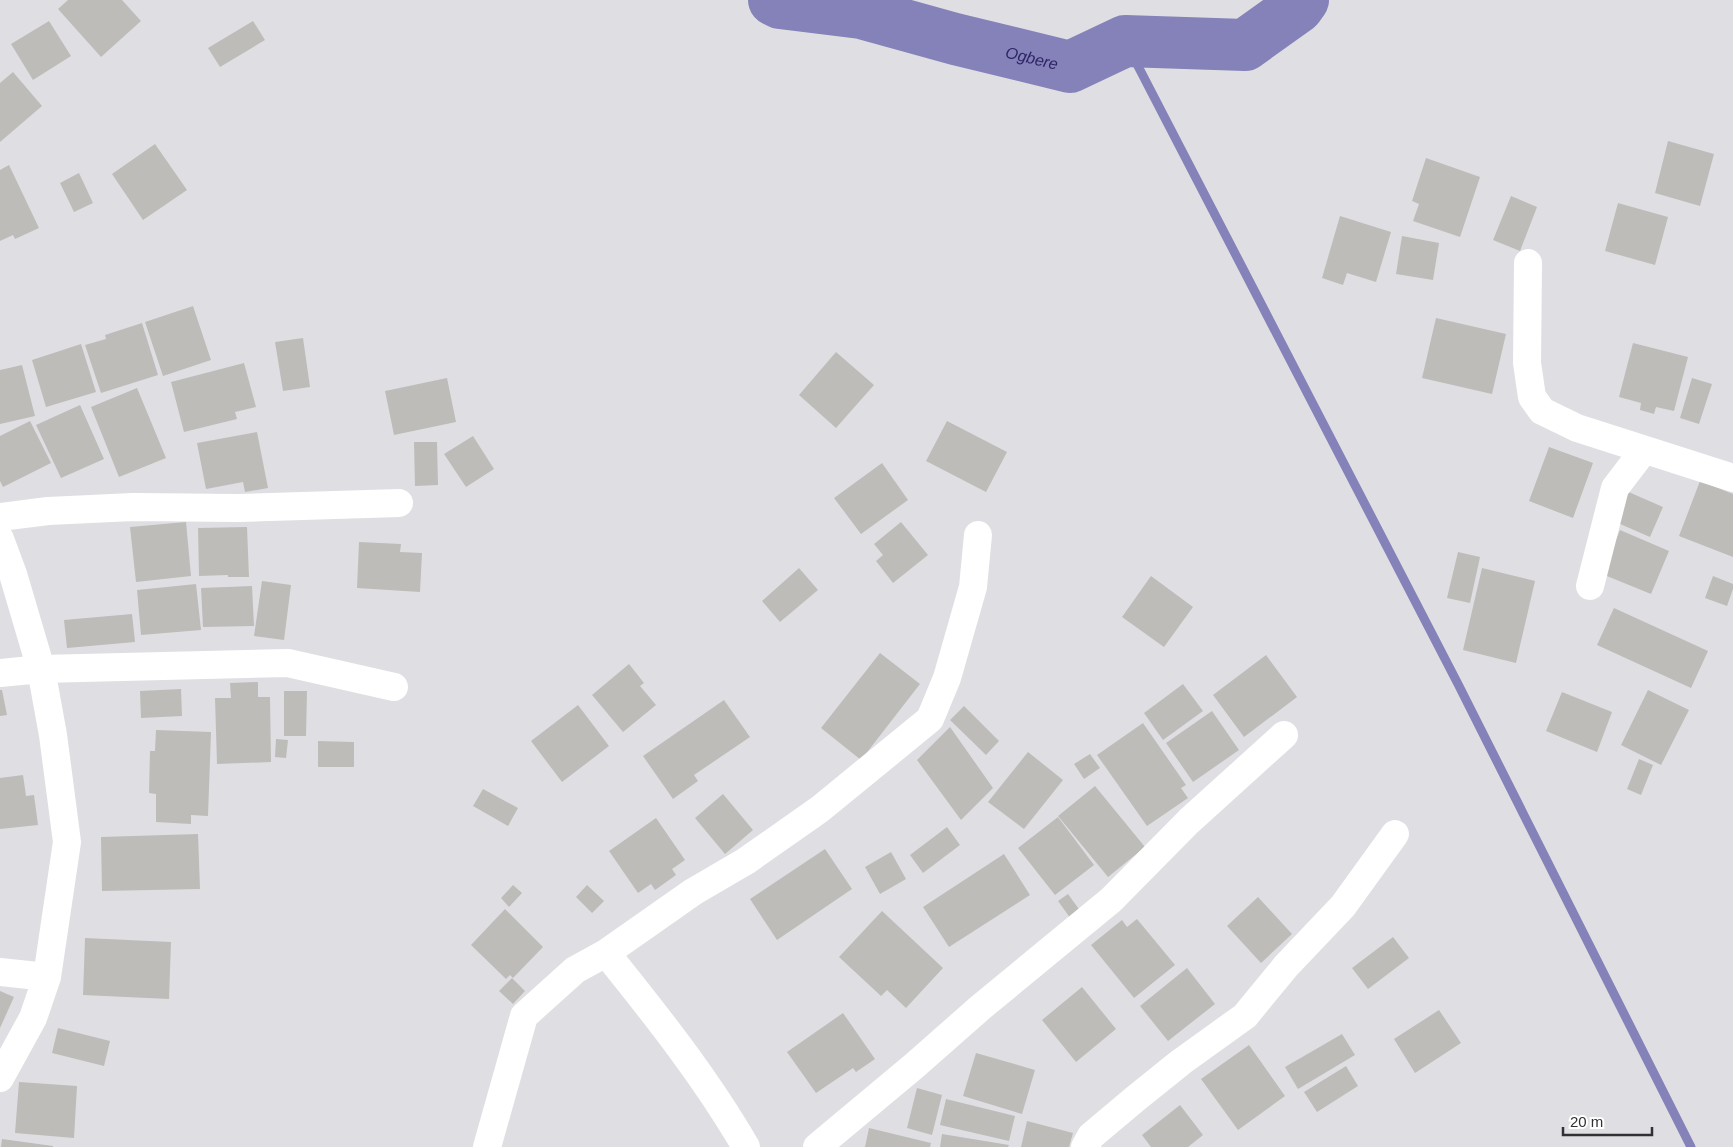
<svg xmlns="http://www.w3.org/2000/svg" width="1733" height="1147" font-family="Helvetica,sans-serif">
	<style>
		.lines { fill: none; stroke-linecap: round; stroke-linejoin: round }
		.stream { stroke: #8482b8; stroke-width: 9 }
		.river { stroke: #8482b8; stroke-width: 52 }
		.building { fill: #bdbcb9 }
		.minor { stroke: #fff; stroke-width: 28 }
		.labels { text-anchor: middle; stroke-width: 4; stroke-linejoin: round; paint-order: stroke }
		.water-label { font-size: 16px; font-style: italic; fill: #2e2466; stroke: #fff }
	</style>
	<rect width="100%" height="100%" fill="#dfdfe3"/>
	<g class="lines">
		<path class="stream" d="M1125,41L1458,684L1691,1147"/>
		<path class="river" id="s1" d="M774,0L780,3L861,13L955,39L1070,67L1125,41L1245,45L1298,7L1303,0"/>
	</g>
	<path class="building" d="M68,0H122L141,21L101,57L58,9Z
		M49,21L71,56L33,80L11,44Z
		M253,21L265,40L220,67L208,48Z
		M13,72L42,106L0,142V83Z
		M1668,141L1714,154L1700,206L1655,193Z
		M155,144L187,190L143,220L112,174Z
		M1426,158L1480,177L1460,237L1413,221L1419,204L1412,201Z
		M9,165L39,228L15,239L13,235L0,241V170Z
		M79,173L93,203L74,212L60,183Z
		M1511,196L1537,207L1520,251L1493,240Z
		M1618,203L1668,217L1655,265L1605,251Z
		M1340,216L1391,232L1376,282L1347,273L1343,285L1322,278Z
		M1402,236L1439,243L1433,280L1396,274Z
		M193,306L211,360L163,376L145,322Z
		M1436,318L1506,334L1492,394L1422,378Z
		M142,323L158,375L101,393L85,345L106,339L105,335Z
		M303,338L310,387L283,391L275,342Z
		M1633,343L1688,357L1674,411L1656,407L1654,414L1640,410L1641,403L1619,397Z
		M81,344L96,392L46,407L32,360Z
		M836,352L874,385L836,428L799,395Z
		M244,363L256,407L235,412L237,419L184,432L171,382Z
		M22,365L35,416L0,424V370Z
		M447,378L456,422L394,435L385,391Z
		M1692,378L1712,384L1699,424L1680,418Z
		M137,388L166,458L119,477L91,407Z
		M80,405L104,459L61,478L36,425Z
		M30,421L51,463L3,487L0,481V436Z
		M947,421L1007,452L986,492L926,461Z
		M257,432L268,488L245,492L243,482L206,489L197,443Z
		M473,436L494,469L466,487L444,454Z
		M414,442H437L438,485L415,486Z
		M1549,447L1593,463L1573,518L1529,501Z
		M882,463L908,500L861,534L834,498Z
		M1700,481L1733,494V557L1679,536Z
		M1624,490L1663,507L1650,537L1611,520Z
		M186,522L191,576L136,582L130,527Z
		M901,522L928,555L893,583L876,561L883,555L874,544Z
		M247,527L249,577H228V575L199,576L198,528Z
		M1620,530L1669,551L1651,594L1602,574Z
		M359,542L401,544L400,552L422,553L420,592L357,588Z
		M1458,552L1480,557L1470,603L1447,598Z
		M799,568L818,590L780,622L762,601Z
		M1482,568L1535,581L1516,663L1463,650Z
		M1151,576L1193,607L1164,647L1122,617Z
		M1713,576L1733,584V589L1727,606L1705,598Z
		M262,581L291,585L284,640L254,636Z
		M196,584L201,630L141,635L137,590Z
		M252,586L254,626L203,627L201,588Z
		M1614,608L1708,651L1691,688L1597,645Z
		M132,614L135,642L67,648L64,620Z
		M880,653L920,684L861,760L821,728Z
		M1266,655L1297,697L1244,737L1213,695Z
		M629,664L644,683L640,686L656,705L623,732L592,695Z
		M258,682V697H270L271,762L217,764L215,698H231L230,683Z
		M1183,684L1203,711L1163,740L1144,713Z
		M181,689L182,716L141,718L140,691Z
		M0,690H2L7,715L0,716Z
		M1648,690L1689,710L1661,765L1621,745Z
		M284,691H307L306,736H284Z
		M1562,692L1612,712L1597,752L1546,731Z
		M724,700L750,737L694,775L698,781L673,799L643,756Z
		M578,705L609,746L562,782L531,741Z
		M964,706L999,741L986,755L950,720Z
		M1212,711L1239,750L1193,782L1166,743Z
		M1143,723L1186,785L1181,788L1188,798L1147,826L1097,755Z
		M950,727L993,788L961,820L917,760Z
		M156,730L211,732L208,816L191,815V824L156,822V794L149,793L150,751H155Z
		M276,739L288,740L286,758L275,757Z
		M318,741L354,742V767H318Z
		M1028,752L1063,780L1024,829L988,802Z
		M1090,754L1100,768L1084,779L1074,764Z
		M1639,759L1653,765L1641,795L1627,789Z
		M23,775L26,796L34,795L38,825L0,829V778Z
		M1095,786L1145,847L1108,877L1058,816Z
		M483,789L518,808L508,826L473,806Z
		M723,794L753,830L725,854L695,818Z
		M1058,817L1094,865L1055,895L1018,848Z
		M656,818L685,860L672,869L676,875L655,890L651,884L638,893L609,851Z
		M947,827L960,845L923,873L910,855Z
		M198,834L200,889L102,891L101,837Z
		M825,849L852,889L777,940L750,899Z
		M891,852L906,879L880,894L865,867Z
		M1004,854L1030,895L949,947L923,907Z
		M513,885L522,893L509,907L501,898Z
		M587,885L604,901L592,913L576,897Z
		M1068,894L1081,912L1071,919L1058,901Z
		M1258,897L1292,934L1261,963L1227,926Z
		M505,909L543,947L513,978L510,975L506,979L471,945Z
		M882,911L943,968L906,1008L887,990L881,996L839,957Z
		M1137,919L1175,965L1134,998L1091,945L1122,920L1127,927Z
		M1393,937L1409,958L1368,989L1352,968Z
		M85,938L171,942L169,999L83,995Z
		M1187,968L1215,1004L1168,1041L1140,1006Z
		M512,978L525,991L513,1004L499,991Z
		M1082,987L1116,1029L1076,1062L1042,1020Z
		M0,991L14,997L0,1028Z
		M1439,1010L1461,1043L1415,1073L1394,1039Z
		M843,1013L875,1059L856,1072L853,1068L816,1093L787,1052Z
		M58,1028L110,1041L104,1066L52,1053Z
		M1342,1034L1355,1055L1298,1089L1285,1067Z
		M1249,1045L1285,1096L1238,1130L1201,1079Z
		M976,1053L1035,1070L1022,1114L963,1096Z
		M1346,1066L1358,1086L1317,1112L1304,1092Z
		M19,1082L77,1086L74,1138L15,1133Z
		M917,1088L942,1095L932,1135L907,1128Z
		M946,1099L1015,1116L1009,1141L940,1125Z
		M1180,1105L1203,1135L1188,1147H1151L1142,1135Z
		M1027,1121L1073,1133L1069,1147H1021Z
		M869,1128L931,1143L930,1147H865Z
		M942,1134L1009,1145L1008,1147H940Z
		M2,1139L53,1146V1147H1Z"/>
	<g class="lines">
		<path class="minor" d="M1528,263L1527,363L1532,397L1542,411L1577,428L1733,478
			M0,517L48,511L133,507L239,508L399,503
			M0,539L13,574L41,669L53,735L67,842L47,977L33,1018L0,1078
			M1590,586L1615,488L1644,450
			M0,673L41,669L288,663L394,687
			M606,953C656,1015 706,1078 746,1147
			M0,972L47,977
			M487,1147L524,1016L575,970L606,953L693,892L746,861L820,809L930,719L947,678L973,587L978,535
			M817,1147L914,1066L981,1007L1111,900L1189,821L1284,735
			M1085,1147L1091,1136L1135,1099L1181,1062L1245,1016L1286,966L1343,906L1395,834"/>
	</g>
	<g class="labels">
		<g class="water-label">
			<text dy="6" stroke="none"><textPath href="#s1" startOffset="265">Ogbere</textPath></text>
		</g>
	</g>
	<path d="M1563 1127v8h89v-8" fill="none" stroke="#313133" stroke-width="2.5"/>
	<text x="1570" y="1127" font-size="15" fill="#313133" stroke="#ffffff" stroke-width="4" paint-order="stroke">20 m</text>
</svg>
